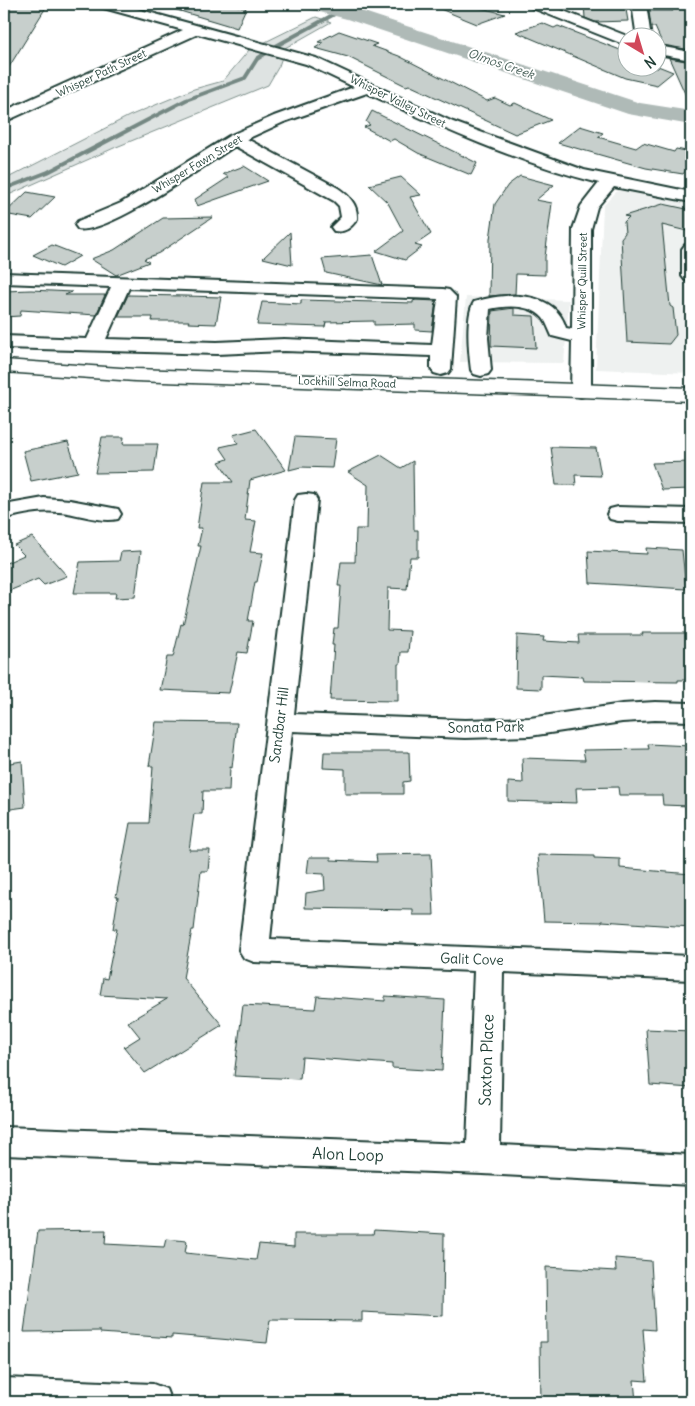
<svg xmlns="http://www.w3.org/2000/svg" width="695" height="1406" font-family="Delius,sans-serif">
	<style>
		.built { fill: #eef1f0 }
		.green { fill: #dee3e2; stroke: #7e908b }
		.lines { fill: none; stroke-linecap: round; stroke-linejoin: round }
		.stream { stroke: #758883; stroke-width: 4 }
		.river { fill: #afbab7; fill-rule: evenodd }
		.building { fill: #c7cfcc; stroke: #1f3d34 }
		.minor-casing { stroke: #1f3d34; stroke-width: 4 }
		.major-casing { stroke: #1f3d34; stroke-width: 3 }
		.minor { fill: #fff; fill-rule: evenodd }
		.major { fill: #fff; fill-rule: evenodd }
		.labels { text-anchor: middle; stroke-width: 4; stroke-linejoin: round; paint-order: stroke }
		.far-street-label { font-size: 11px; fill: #1f3d34; stroke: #fff }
		.far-water-label { font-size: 12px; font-style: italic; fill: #4a625b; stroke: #fff }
		.street-label { font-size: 14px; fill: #1f3d34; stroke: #fff }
		.near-street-label { font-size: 16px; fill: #1f3d34; stroke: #fff }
	</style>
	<rect width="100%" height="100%" fill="#fff"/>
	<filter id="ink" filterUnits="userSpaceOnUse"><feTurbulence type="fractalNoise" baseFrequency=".02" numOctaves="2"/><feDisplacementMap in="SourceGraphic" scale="10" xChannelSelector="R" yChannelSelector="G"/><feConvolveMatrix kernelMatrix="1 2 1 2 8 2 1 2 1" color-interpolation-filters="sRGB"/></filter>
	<g filter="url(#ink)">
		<path class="built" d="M618,190L691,204V373L596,369L603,206Z
			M466,297L569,300L564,363L460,362Z"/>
		<path class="green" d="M316,17L331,22L285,48L279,66L268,85L114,148L4,197V180L129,116L194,89L223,81L249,50Z"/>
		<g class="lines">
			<path class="stream" d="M276,46L340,11
				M4,189L48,172L186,100L245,78L257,59L266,53"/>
			<path class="river" d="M301,4H334L361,11L640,103L691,111V125L628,114L347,19L304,8Z"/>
		</g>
		<path class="building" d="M15,4H48L4,75V12Z
			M171,4H232L246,8L237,28L170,8Z
			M434,4H465L505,14L477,24L433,6Z
			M584,4H625L628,21L595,22L585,18Z
			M670,4H691V50L663,45L655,27H651L649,11H673Z
			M542,23L554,28L558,26L628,53V68H658V66L673,72L657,85L625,78L516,32Z
			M339,31L377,44L372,46L399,56L487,101L495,98L510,105L515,103L551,120L515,134L409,85L406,86L348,57L315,48L323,43L318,42Z
			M669,58L691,62V107Z
			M372,111L477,163L471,175L418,153L394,139L390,141L364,127L370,125L366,122Z
			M580,126L603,133L598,137L636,148L643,143L674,152L676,149L691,152V164L683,174L646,168L558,143Z
			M244,166L268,181L197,206L194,200L229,177L223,174Z
			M520,176L554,185L536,200L552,203L545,257V275L516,274L515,294L489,296L490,239L495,204L508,185Z
			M401,177L421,195L410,197L431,234L415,245L422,247L405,260L376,251L403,231L388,203L369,185Z
			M27,192L55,197L32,219L4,214Z
			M663,204L691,210V232L662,225L670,306L673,308L676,335L669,344L627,342L621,238L625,233L624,222L629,217L624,216Z
			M213,217L159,253L144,259L149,262L116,275L91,259L114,250L163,218Z
			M290,232L292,265L263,258Z
			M52,245L80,256L61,267L33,255Z
			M372,255L382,285L326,273L322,259Z
			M31,290L72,292L65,295H105L96,315L21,310L20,316L4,317V291Z
			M128,295L186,296L221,297L216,324L188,323L189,321H152L153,317H118Z
			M301,300L413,303V301L416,300L436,301L432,331L415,330V324L374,325V321L326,322L325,327L257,325L262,302L301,304Z
			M514,308V315L534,316L536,348L491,346L492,311Z
			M256,429L286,470L250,480L245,520L256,521L250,552L263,553L257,582H255L248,621H253L247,653L238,652L229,693L160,690L167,657H173L181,624L183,625L201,546H198L202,528H197L204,482H233L219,462L228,459L220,447L238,443L233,435Z
			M102,437H124L123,444H158L154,472L95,473Z
			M295,437L336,439L332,468L301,467L289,470Z
			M68,442L78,472L31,481L23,451Z
			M551,447L596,448L601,476L575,475L576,485H556Z
			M381,455L401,468L413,461L414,530H418V557H410L407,589L388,588L387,630L410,631L408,652H401L400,664H398V701L330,700L334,645H332L334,628H338L341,586H338L341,562H355L356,529H367L368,485L348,472Z
			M691,462V489L662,490L652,463Z
			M32,537L67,576L44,585L38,579L4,593V564L24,555L14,545Z
			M646,548L682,550L686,589L590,583L588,551L647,554Z
			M141,551L135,597L115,598L116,593H74L80,562L119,561L121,552Z
			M642,633H691V680H678V682L584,681L583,677L541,675V689L516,688L517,635L544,637L543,641L579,643L578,635H643Z
			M156,722L237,723L232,768L230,767L229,791H203L202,814H194L189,850H210L208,871H201L194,930H192L183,978L222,1025L145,1073L124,1047L140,1037L128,1022L167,999L100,995L103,978L107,979L117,929H113L118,897H116L130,823H149L153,766H149Z
			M648,744L691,746V797H689V806L663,805L662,795H619L618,787L576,788L577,803L508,801V782L523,783L522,758L585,760L583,750L649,749Z
			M324,752H409L410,781L403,782V794H345V769L323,768Z
			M22,761L25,807L4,810V764Z
			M431,854L434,915H413V910L305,908L306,893L325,890L324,874L307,873L309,857H331V860L377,862L376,855Z
			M538,855L594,856V858L620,859V868L691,874V927L602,921V922L544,921Z
			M317,996L385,1001V996L445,1000L442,1071L392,1068V1064L302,1057L300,1079L234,1076L243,1005L315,1009Z
			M646,1029L691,1031V1088L650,1085Z
			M106,1230L105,1244L164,1247L166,1239L187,1241L185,1253L256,1260L259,1244L294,1247V1234H373L374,1230L444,1234L443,1316L362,1312V1321L270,1320L267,1343L172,1335V1338L100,1333V1331L24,1332L38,1231Z
			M615,1258L651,1261L655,1330L643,1329L647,1381L634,1380L636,1402H541L540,1342H547L546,1267L616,1271Z"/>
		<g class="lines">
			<g class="minor-casing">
				<path id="minor" d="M98,4H119L316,58L453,122L584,170L691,192V202L614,187L597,207L591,229V391L588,395L581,397L574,395L571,391L572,341L552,336C549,330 547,323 543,318C531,304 506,305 490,309L488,338L491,370L488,374L481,376L474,374L471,370C469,354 465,316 474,302C506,292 555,290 566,328L572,329L573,229L581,206L599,183C519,163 441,128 367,93L284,122L247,139L338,188C349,196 358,204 357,219C351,228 345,233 334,231L331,227L341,217L339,206L334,201L235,146C208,163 106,236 78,229L75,225L78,221L121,203L229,136L274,116L354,87L306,64L198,34L4,122V111L183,30L100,7Z
					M528,4H546L632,38H628V45L623,44L530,7Z
					M632,4H646L651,38H637Z
					M658,46L691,52V60L658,54Z
					M691,244V281L685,280L682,276V249L685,245Z
					M4,273L443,289L449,290L456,297L451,369L448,373L441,375L434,373L431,369V356L284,351L217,354L4,348V336L87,339L111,287L4,283ZM129,288L438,299L432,345L284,339L217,342L106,339Z
					M306,494L314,495L317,500L294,714L465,720L530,718L622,704L655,702L691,703V721L655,720L622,722L530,736L465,738L292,731L270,939L691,956V980L503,972L500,1145L691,1155V1185L483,1174L4,1155V1127L467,1144L474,971L254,962L244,958L239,950L295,500L298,495Z
					M44,498L70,500L118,509L121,514L118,519C100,523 77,513 59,512C39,510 22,514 4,519V505Z
					M618,507L691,509V523L618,521L610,519L607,514L610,509Z
					M4,1378L153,1384L166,1389L171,1402H4Z"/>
			</g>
			<g class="major-casing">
				<path id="major" d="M4,360L135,369L691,388V401L135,381L4,372Z"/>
			</g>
			<use href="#minor" class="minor"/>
			<use href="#major" class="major"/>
		</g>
	</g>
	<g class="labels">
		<g class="far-street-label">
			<text transform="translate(101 73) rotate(-25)" y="4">Whisper Path Street</text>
			<text transform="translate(398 101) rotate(26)" y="4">Whisper Valley Street</text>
			<text transform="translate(197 164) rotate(-31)" y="4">Whisper Fawn Street</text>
			<text transform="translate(582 281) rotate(-89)" y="4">Whisper Quill Street</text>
			<text transform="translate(347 382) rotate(2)" y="4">Lockhill Selma Road</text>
		</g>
		<g class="far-water-label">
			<text transform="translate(501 64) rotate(19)" y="4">Olmos Creek</text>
		</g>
		<g class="street-label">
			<text transform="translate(279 725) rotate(-83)" y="5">Sandbar Hill</text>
			<text transform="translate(486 727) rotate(-1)" y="5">Sonata Park</text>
			<text transform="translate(472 959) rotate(2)" y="5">Galit Cove</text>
		</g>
		<g class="near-street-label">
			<text transform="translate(486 1060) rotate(-88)" y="6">Saxton Place</text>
			<text transform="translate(348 1154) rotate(2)" y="6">Alon Loop</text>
		</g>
	</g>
	<rect width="695" height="1406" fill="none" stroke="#fff" stroke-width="20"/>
	<rect x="10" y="10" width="675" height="1386" fill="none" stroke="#1f3d34" stroke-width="2" filter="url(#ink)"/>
	<g transform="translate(642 52) rotate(142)"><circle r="24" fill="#ffffff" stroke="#a5b1ae"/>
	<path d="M0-4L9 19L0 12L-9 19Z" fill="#d1495b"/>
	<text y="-8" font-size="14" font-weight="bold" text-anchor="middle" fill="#1f3d34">N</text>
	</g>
</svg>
